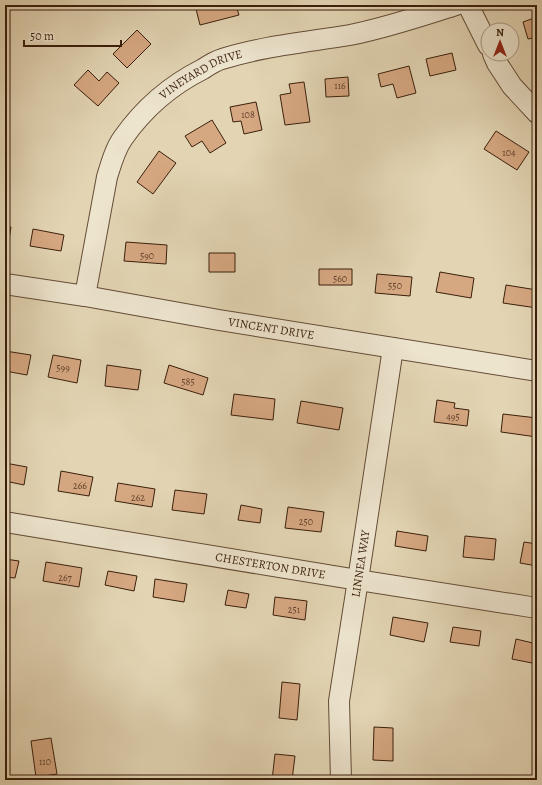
<svg xmlns="http://www.w3.org/2000/svg" width="542" height="785" font-family="Alegreya,serif">
	<style>
		.building { fill: #d6a882; stroke: #3a1f0c }
		.lines { fill: none; stroke-linecap: round; stroke-linejoin: round }
		.minor-casing { stroke: #644c36; stroke-width: 22 }
		.minor { stroke: #ede4ce; stroke-width: 20 }
		.labels { text-anchor: middle; stroke-width: 4; stroke-linejoin: round; paint-order: stroke }
		.number-label { font-size: 10px; fill: #61412a }
		.street-label { font-size: 12px; fill: #3a1f0c; stroke: #ede4ce }
	</style>
	<rect width="100%" height="100%" fill="#e3d5b4"/>
	<filter id="stains"><feTurbulence type="fractalNoise" baseFrequency=".005" numOctaves="4"/><feColorMatrix values="0 0 0 0 .2 0 0 0 0 .09 0 0 0 0 .02 0 0 0 .5 -.17"/></filter>
	<radialGradient id="worn" r=".72"><stop offset=".6" stop-color="#630" stop-opacity="0"/><stop offset="1" stop-color="#630" stop-opacity=".3"/></radialGradient>
	<path class="building" d="M195,5H236L239,15L200,25Z
		M272,5H290V6L272,9Z
		M537,17V37L528,39L523,22Z
		M137,30L151,44L127,68L113,54Z
		M452,53L456,70L430,76L426,59Z
		M409,66L416,93L397,98L393,84L381,87L378,74Z
		M88,70L99,81L107,72L119,83L98,106L74,85Z
		M348,77L349,96L326,97L325,79Z
		M304,82L310,122L285,125L280,95L291,93L289,84Z
		M256,102L262,130L244,134L241,121L233,122L230,107Z
		M212,120L226,143L210,153L202,141L192,147L185,136Z
		M496,131L529,152L517,170L484,149Z
		M159,151L176,163L153,194L137,182Z
		M5,226L11,227L8,246L5,245Z
		M33,229L64,235L61,251L30,246Z
		M126,242L167,245L166,264L124,261Z
		M209,253H235V272H209Z
		M319,269H352V285H319Z
		M440,272L474,278L471,298L436,292Z
		M377,274L412,277L410,296L375,293Z
		M506,285L537,290V308L503,303Z
		M5,351L31,355L27,375L5,371Z
		M53,355L81,360L77,383L48,377Z
		M107,365L141,370L138,390L105,386Z
		M169,365L208,378L203,395L164,383Z
		M234,394L275,399L273,420L231,415Z
		M437,400L455,403L454,408L469,410L467,426L434,422Z
		M301,401L343,408L339,430L297,423Z
		M503,414L537,418V437L501,432Z
		M5,463L27,467L24,485L5,481Z
		M61,471L93,477L89,496L58,491Z
		M118,483L155,489L152,507L115,501Z
		M175,490L207,494L204,514L172,510Z
		M241,505L262,509L260,523L238,520Z
		M288,507L324,512L321,532L285,528Z
		M397,531L428,536L426,551L395,546Z
		M465,536L496,539L494,560L463,557Z
		M524,542L537,544V566L520,563Z
		M5,559L19,561L15,578L5,577Z
		M46,562L82,568L79,587L43,581Z
		M108,571L137,576L134,591L105,585Z
		M155,579L187,584L184,602L153,597Z
		M228,590L249,594L246,608L225,605Z
		M275,597L307,601L305,620L273,615Z
		M393,617L428,623L424,642L390,635Z
		M453,627L481,631L479,646L450,642Z
		M516,639L537,644V664L512,659Z
		M282,682L300,684L297,720L279,718Z
		M374,727L393,728V761L373,760Z
		M51,738L57,774L36,777L31,741Z
		M275,754L295,756L292,780H272Z"/>
	<g class="lines">
		<g class="minor-casing">
			<g id="minor">
				<path d="M468,5L488,45"/>
				<path d="M493,54L497,63L512,86L537,113"/>
				<path id="s1" d="M5,284L85,296L219,320L537,371"/>
				<path id="s2" d="M85,296L107,177C111,164 115,149 123,138C144,108 171,85 203,69C209,65 215,61 222,59C263,46 308,42 350,35C386,28 421,16 456,5"/>
				<path id="s3" d="M5,522L358,580L537,608"/>
				<path id="s4" d="M341,780L339,701L358,580L393,348"/>
			</g>
		</g>
		<use href="#minor" class="minor"/>
	</g>
	<g class="labels">
		<g class="number-label">
			<text x="340" y="89">116</text>
			<text x="248" y="118">108</text>
			<text x="509" y="156">104</text>
			<text x="147" y="259">590</text>
			<text x="340" y="282">560</text>
			<text x="395" y="289">550</text>
			<text x="63" y="371">599</text>
			<text x="188" y="385">585</text>
			<text x="453" y="420">495</text>
			<text x="80" y="489">266</text>
			<text x="138" y="501">262</text>
			<text x="306" y="525">250</text>
			<text x="65" y="581">267</text>
			<text x="294" y="613">251</text>
			<text x="45" y="765">110</text>
		</g>
		<g class="street-label">
			<text dy="4" stroke="none"><textPath href="#s2" startOffset="266">VINEYARD DRIVE</textPath></text>
			<text dy="4" stroke="none"><textPath href="#s1" startOffset="270">VINCENT DRIVE</textPath></text>
			<text dy="4" stroke="none"><textPath href="#s4" startOffset="218">LINNEA WAY</textPath></text>
			<text dy="4" stroke="none"><textPath href="#s3" startOffset="269">CHESTERTON DRIVE</textPath></text>
		</g>
	</g>
	<rect width="542" height="785" fill="none" stroke="#e3d5b4" stroke-width="20"/>
	<rect x="6" y="6" width="530" height="773" fill="none" stroke="#3a1f0c" stroke-width="2"/>
	<rect x="10" y="10" width="522" height="765" fill="none" stroke="#3a1f0c"/>
	<g transform="translate(500 42)"><circle r="19" fill="#ede4ce" stroke="#a59580"/>
	<path d="M0-3L7 15L0 10L-7 15Z" fill="#8f2418"/>
	<text y="-6" font-size="11" font-weight="bold" text-anchor="middle" fill="#3a1f0c">N</text>
	</g>
	<path d="M24 40v6h97v-6" fill="none" stroke="#3a1f0c" stroke-width="2"/>
	<text x="30" y="40" font-size="12" fill="#3a1f0c" stroke="#ede4ce" stroke-width="3" paint-order="stroke">50 m</text>
	<rect width="100%" height="100%" filter="url(#stains)"/>
	<rect width="100%" height="100%" fill="url(#worn)"/>
</svg>
